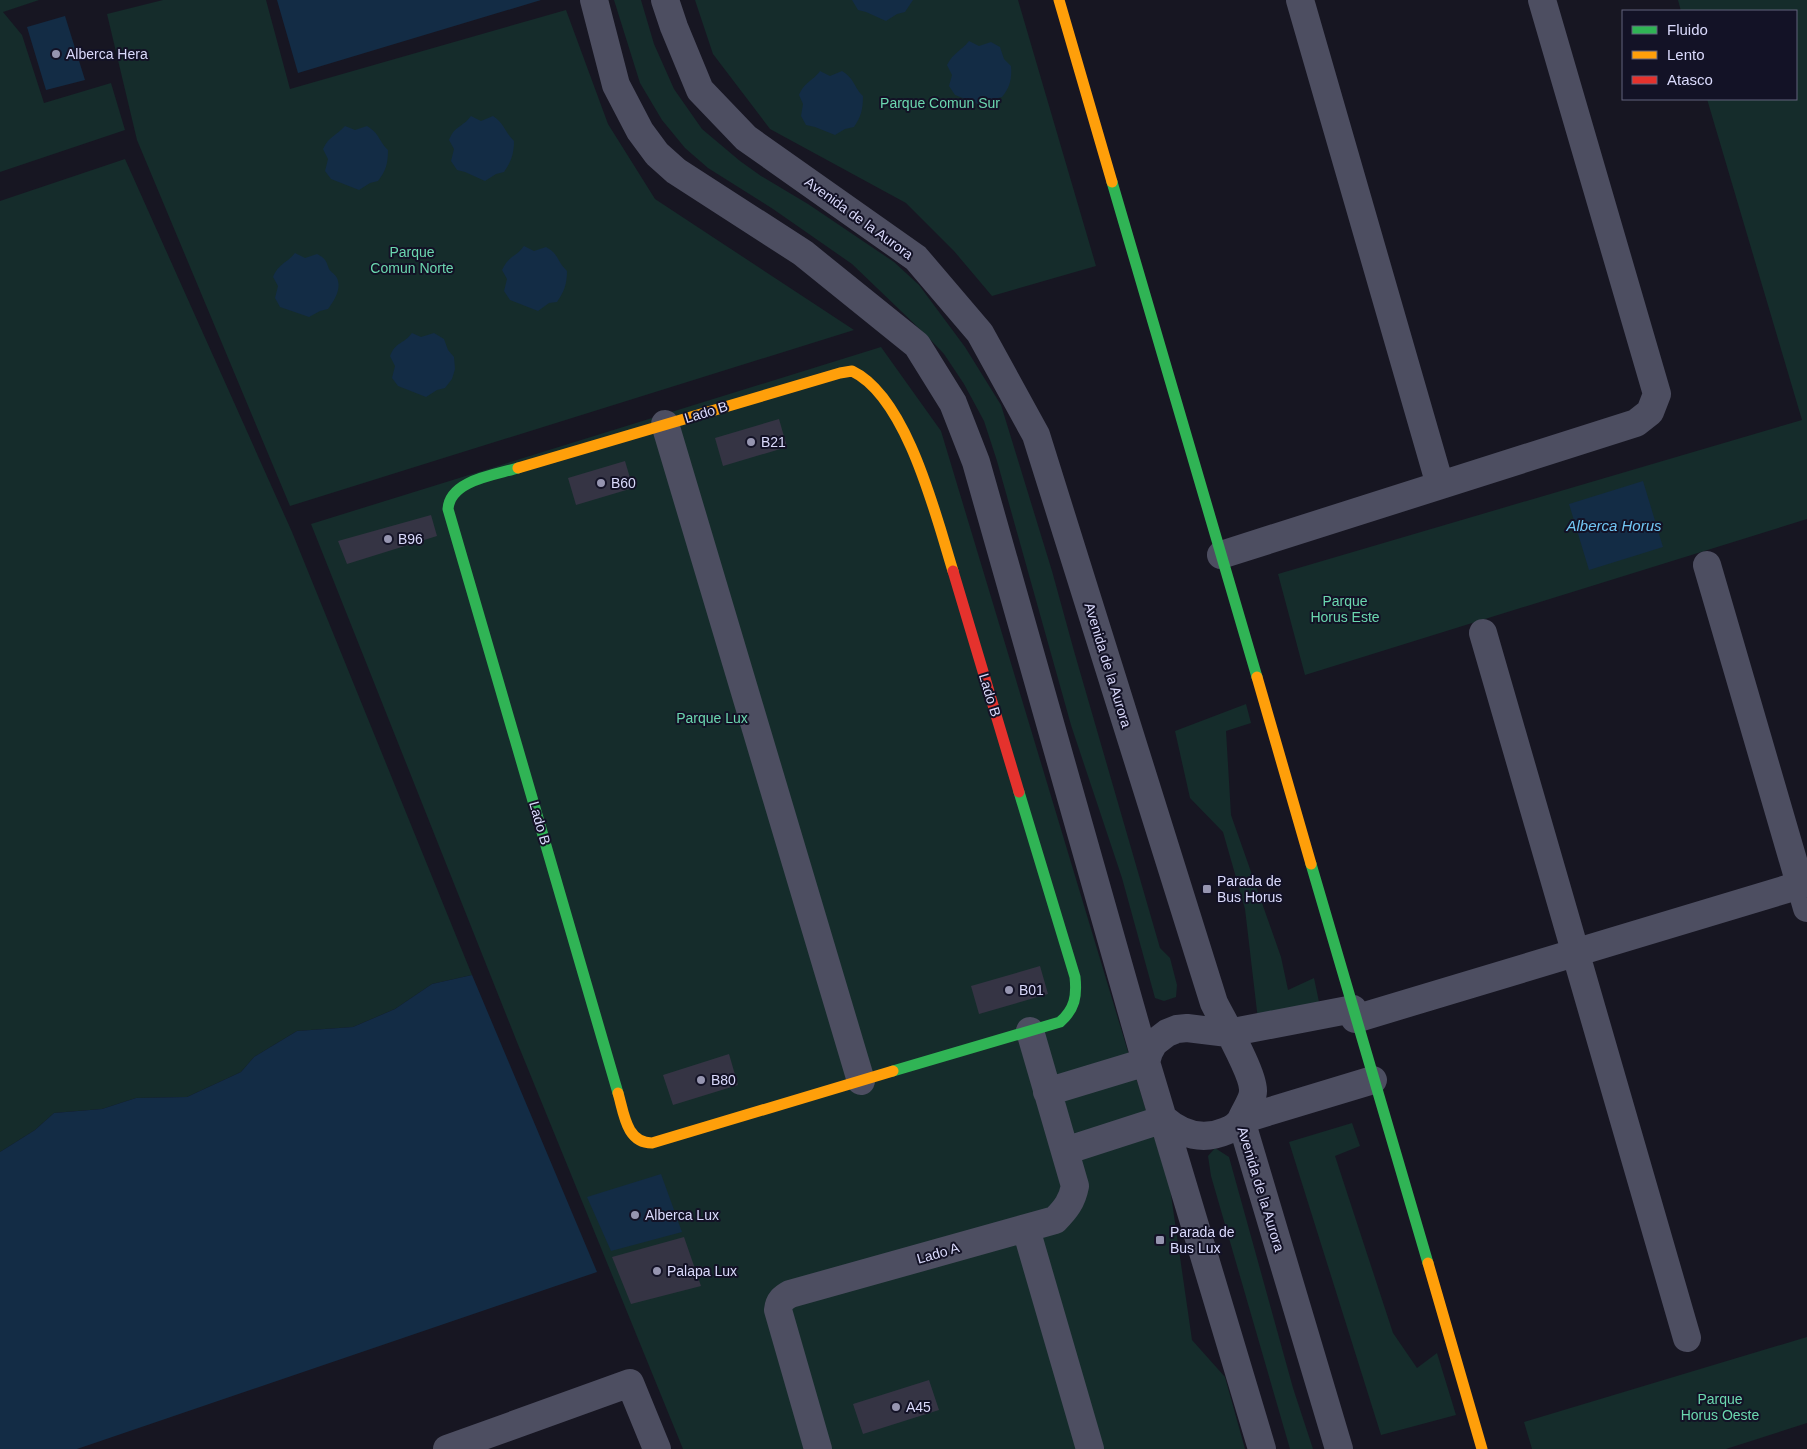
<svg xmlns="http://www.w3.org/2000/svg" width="1807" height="1449" font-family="Arial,sans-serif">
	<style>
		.green { fill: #152c2b }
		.water { fill: #132c45 }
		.building { fill: #353444 }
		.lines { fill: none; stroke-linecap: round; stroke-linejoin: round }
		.street { stroke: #4d4e61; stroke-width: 28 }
		.fast { stroke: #30b455; stroke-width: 11 }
		.slow { stroke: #ff9f0a; stroke-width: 11 }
		.jam { stroke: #e5322d; stroke-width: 11 }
		.poi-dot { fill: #9695b0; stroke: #131226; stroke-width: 2 }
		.labels { text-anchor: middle; stroke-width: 4; stroke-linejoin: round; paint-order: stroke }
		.poi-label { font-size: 14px; fill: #dadafc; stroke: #131226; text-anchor: start }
		.park-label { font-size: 14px; fill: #6bd7af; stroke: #131226 }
		.street-label { font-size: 14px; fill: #dadafc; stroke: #131226 }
		.water-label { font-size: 15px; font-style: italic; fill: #71c6f3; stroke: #131226 }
	</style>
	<rect width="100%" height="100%" fill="#171622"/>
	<path class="green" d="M0,0H39L3,12L22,35L44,103L111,83L125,130L0,172Z
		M163,0H266L290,89L566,10L608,124L655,199L854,330L290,506L137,140L107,14Z
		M614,0H641L654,44L674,89L702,129L740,161L761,176L808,204L894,262L919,285L965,347L1001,405L1052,571L1074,651L1160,948L1170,958L1177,985L1176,997L1164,1001L1155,998L1122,878L1071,725L997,461L984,421L964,384L944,354L927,336L852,264L773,209L708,168L685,148L662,120L640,83Z
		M695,0H1018L1096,266L992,296L954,251L906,203L770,129L713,54Z
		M1678,0H1807V519L1305,675L1278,574L1802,420L1707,99H1796V11H1681Z
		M125,159L292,532L472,975L432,984L395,1009L353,1027L297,1031L254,1057L241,1072L187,1097L136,1098L102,1109L54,1113L35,1130L0,1152V201Z
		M881,347L941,431L1129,1055L1170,1188L1192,1340L1225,1377L1245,1449H683L517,1042L311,524Z
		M1246,704L1251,723L1226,731L1231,815L1281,957L1288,990L1314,978L1319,1002L1258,1020L1245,909L1223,832L1190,798L1175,731Z
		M1352,1123L1360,1146L1335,1156L1393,1333L1417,1368L1437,1353L1456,1415L1381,1435L1289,1142Z
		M1215,1148L1229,1157L1293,1388L1313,1449H1290L1211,1176L1208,1156Z
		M1807,1337V1423L1726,1449H1532L1524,1422Z"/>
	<path class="water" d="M277,0H541L298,73Z
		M852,0H913L905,12L897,14L886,21L866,12L858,10Z
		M65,16L85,80L46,90L27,27Z
		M969,41L979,46L991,42L1000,47L1004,59L1011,66C1012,79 1010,87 1002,97L994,99L983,106L955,95L949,86L952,75L947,65C953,53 961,51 969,41Z
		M820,71L830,76L842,71C855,79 853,86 863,96C863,109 861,117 854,127L845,129L835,135L815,127L806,125L801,116L803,104L799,95C805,81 812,82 820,71Z
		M471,116L481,121L493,116C505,124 504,131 514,141C514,154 511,162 504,172L496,174L485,181L465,172L457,170L451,161L454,149L449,140C455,125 462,128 471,116Z
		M345,126L355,130L367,126C380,134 378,140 388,150C388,163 386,171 378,181L370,183L359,190L331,179L325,171L328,159L323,149C329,136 336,136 345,126Z
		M524,246L534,251L546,247C559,254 556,260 567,271C567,284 564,292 557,302L549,303L538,311L510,300L504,291L507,279L502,270C509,255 515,258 524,246Z
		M295,253L305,258L317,254C325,258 326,260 329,269C331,272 336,275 337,278C342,289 334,301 328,309L320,311L309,317L280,307L275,298L278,286L273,277C279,263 286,264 295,253Z
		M412,333L421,337L434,333L444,339L448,350L454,357L455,369L452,379L445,388L437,390L426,397L398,386L392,378L395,366L390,356C396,341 403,345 412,333Z
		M1643,481L1663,547L1589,570L1569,504Z
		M472,975L597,1272L77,1449H0V1152L35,1130L54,1113L102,1109L136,1098L187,1097L241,1072L254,1057L297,1031L353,1027L395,1009L432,984Z
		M661,1174L682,1232L611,1251L587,1197Z"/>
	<path class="building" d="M779,419L787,447L723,466L715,438Z
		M625,461L633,488L576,505L568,478Z
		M431,515L437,536L347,564L338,541Z
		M1040,966L1048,994L979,1014L971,986Z
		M729,1054L738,1085L673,1105L663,1075Z
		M684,1237L701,1286L631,1304L612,1257Z
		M929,1380L939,1410L863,1434L853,1404Z"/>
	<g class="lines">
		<path class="street" d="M594,0L616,85L640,131L657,154L676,171L803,253L917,345L953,403L976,462L1146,1062L1262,1449
			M665,0L674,27L700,90L746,138L916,258L980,333L1036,435L1214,1003C1223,1021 1254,1074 1253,1091C1253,1100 1244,1112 1241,1120L1339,1449
			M1300,0L1440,485
			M665,424L861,1081
			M1221,555L1636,423L1650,412L1657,394L1542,0
			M1707,565L1807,908
			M1483,633L1687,1338
			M1355,1019L1800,885
			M1047,1092L1146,1062L1149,1052L1154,1043L1167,1033L1177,1029L1187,1028L1228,1033L1353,1009
			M1065,1151L1164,1119C1182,1135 1203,1141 1226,1131C1232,1129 1237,1126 1241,1120L1373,1080
			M1026,1229L1090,1449
			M447,1449L630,1383L657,1449
			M818,1449L778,1310C779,1301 783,1298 790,1294L1055,1220C1066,1209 1072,1201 1075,1186L1030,1031"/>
		<path class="fast" d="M1112,182L1257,677
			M518,468C495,475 450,480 448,509L618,1093
			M1311,864L1428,1263
			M893,1071L1060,1022C1075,1009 1077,996 1075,977L1019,792"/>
		<path class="slow" d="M1059,0L1112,182
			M852,371C907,397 936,516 953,571
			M518,468L840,373L852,371
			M1257,677L1311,864
			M618,1093C624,1113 626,1143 652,1143L893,1071
			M1428,1263L1482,1449"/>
		<path class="jam" d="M953,571L1019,792"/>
	</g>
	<g class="poi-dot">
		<circle cx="56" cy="54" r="5"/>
		<circle cx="751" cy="442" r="5"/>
		<circle cx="601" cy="483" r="5"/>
		<circle cx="388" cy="539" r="5"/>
		<rect x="1202" y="884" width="10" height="10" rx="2.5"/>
		<circle cx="1009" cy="990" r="5"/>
		<circle cx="701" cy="1080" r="5"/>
		<circle cx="635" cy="1215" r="5"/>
		<rect x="1155" y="1235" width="10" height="10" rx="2.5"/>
		<circle cx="657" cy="1271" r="5"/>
		<circle cx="896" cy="1407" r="5"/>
	</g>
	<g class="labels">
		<g class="poi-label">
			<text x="66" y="59">Alberca Hera</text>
			<text x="761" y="447">B21</text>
			<text x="611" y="488">B60</text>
			<text x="398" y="544">B96</text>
			<text x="1217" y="886">Parada de<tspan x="1217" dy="16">Bus Horus</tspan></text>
			<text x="1019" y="995">B01</text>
			<text x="711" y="1085">B80</text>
			<text x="645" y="1220">Alberca Lux</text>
			<text x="1170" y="1237">Parada de<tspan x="1170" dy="16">Bus Lux</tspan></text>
			<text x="667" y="1276">Palapa Lux</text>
			<text x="906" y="1412">A45</text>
		</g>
		<g class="park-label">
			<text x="940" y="108">Parque Comun Sur</text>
			<text x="412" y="257">Parque<tspan x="412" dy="16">Comun Norte</tspan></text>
			<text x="1345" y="606">Parque<tspan x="1345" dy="16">Horus Este</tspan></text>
			<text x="712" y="723">Parque Lux</text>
			<text x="1720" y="1404">Parque<tspan x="1720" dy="16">Horus Oeste</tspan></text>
		</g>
		<g class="street-label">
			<text transform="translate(859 218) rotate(36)" y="5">Avenida de la Aurora</text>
			<text transform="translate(706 412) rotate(-17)" y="5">Lado B</text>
			<text transform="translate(1108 665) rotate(73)" y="5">Avenida de la Aurora</text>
			<text transform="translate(990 695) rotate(73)" y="5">Lado B</text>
			<text transform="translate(540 823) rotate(74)" y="5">Lado B</text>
			<text transform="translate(1261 1189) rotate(73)" y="5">Avenida de la Aurora</text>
			<text transform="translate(938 1253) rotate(-16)" y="5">Lado A</text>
		</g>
		<g class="water-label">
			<text x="1614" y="531">Alberca Horus</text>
		</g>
	</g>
	<rect x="1622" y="10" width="175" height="90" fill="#131226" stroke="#63627c"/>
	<rect x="1632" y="26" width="25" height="8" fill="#30b455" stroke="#63627c"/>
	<text x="1667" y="35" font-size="15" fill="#dadafc">Fluido</text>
	<rect x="1632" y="51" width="25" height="8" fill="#ff9f0a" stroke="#63627c"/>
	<text x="1667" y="60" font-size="15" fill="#dadafc">Lento</text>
	<rect x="1632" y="76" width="25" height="8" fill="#e5322d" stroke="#63627c"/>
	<text x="1667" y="85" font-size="15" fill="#dadafc">Atasco</text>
</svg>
